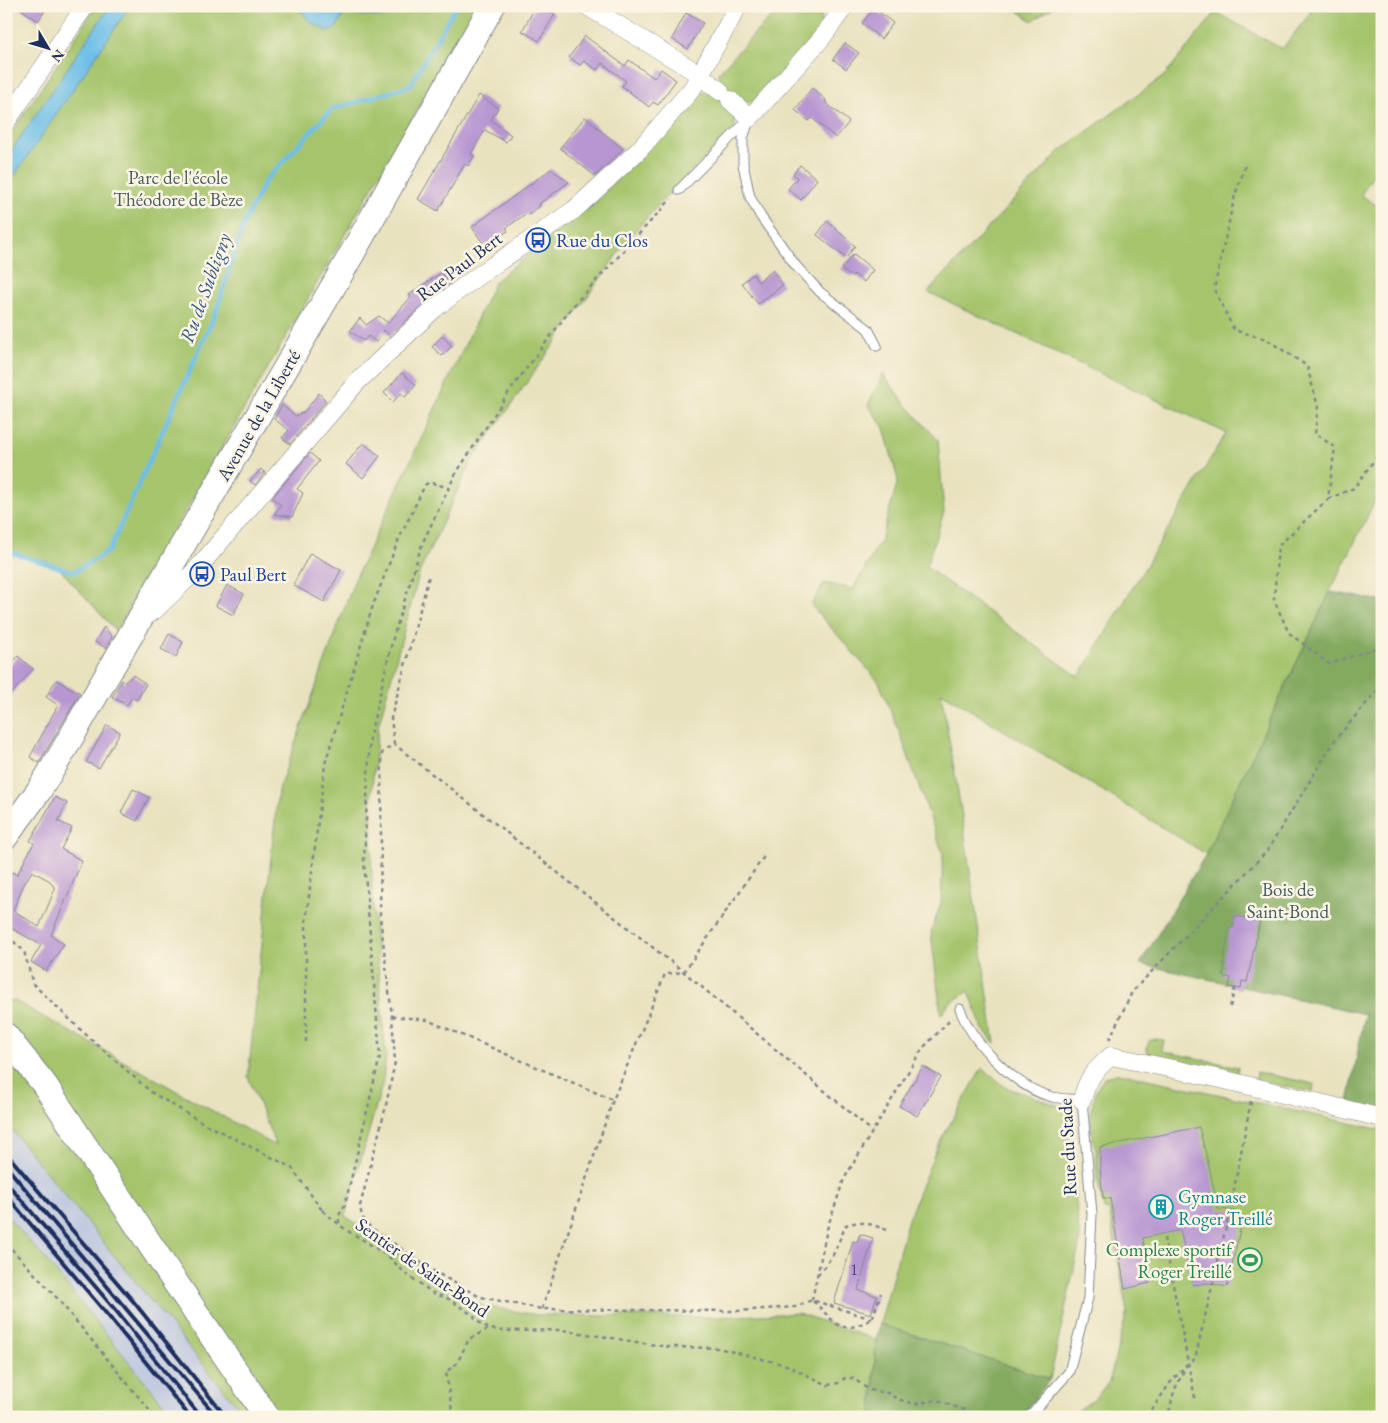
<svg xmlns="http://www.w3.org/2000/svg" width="1388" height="1423" font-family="'EB Garamond',serif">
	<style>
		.industrial { fill: #bac4de }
		.green { fill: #a5c46c; stroke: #607a65 }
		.forest { fill: #84aa60; stroke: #506c5f }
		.water { fill: #6cbee8; stroke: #4476a3 }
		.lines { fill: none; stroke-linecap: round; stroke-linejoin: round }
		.stream { stroke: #6cbee8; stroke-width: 4.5 }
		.building { fill: #b896d2; fill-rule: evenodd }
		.lane-casing { stroke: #82888e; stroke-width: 11 }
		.street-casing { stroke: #82888e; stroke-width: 19 }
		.secondary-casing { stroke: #82888e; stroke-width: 27 }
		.path { stroke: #82888e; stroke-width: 2.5; stroke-dasharray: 4 4; stroke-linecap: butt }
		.lane { stroke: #fff; stroke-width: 9 }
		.street { stroke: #fff; stroke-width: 18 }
		.secondary { stroke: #fff; stroke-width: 25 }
		.rail { stroke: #1b2f5e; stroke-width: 4 }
		.path-bridge { stroke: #82888e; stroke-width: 2.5; stroke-dasharray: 4 4; stroke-linecap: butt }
		.labels { text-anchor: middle; stroke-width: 5; stroke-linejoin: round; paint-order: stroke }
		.number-label { font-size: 16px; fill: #42497b }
		.park-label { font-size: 19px; fill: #445c62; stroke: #fcf5e5 }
		.transit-label { font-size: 19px; fill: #164399; stroke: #fcf5e5; text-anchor: start }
		.street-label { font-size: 19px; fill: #1b2f5e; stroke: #fcf5e5 }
		.culture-label { font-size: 19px; fill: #0d838f; stroke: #fcf5e5; text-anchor: start }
		.leisure-label { font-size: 19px; fill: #27864d; stroke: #fcf5e5; text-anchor: end }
		.water-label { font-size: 20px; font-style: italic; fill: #335a87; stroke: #fcf5e5 }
	</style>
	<rect width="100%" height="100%" fill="#fcf5e5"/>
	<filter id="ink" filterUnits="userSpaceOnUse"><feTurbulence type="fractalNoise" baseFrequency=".02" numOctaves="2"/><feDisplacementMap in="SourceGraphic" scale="10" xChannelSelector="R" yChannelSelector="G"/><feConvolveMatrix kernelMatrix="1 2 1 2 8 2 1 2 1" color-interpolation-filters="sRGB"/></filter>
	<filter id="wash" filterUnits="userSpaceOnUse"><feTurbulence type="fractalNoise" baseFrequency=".0096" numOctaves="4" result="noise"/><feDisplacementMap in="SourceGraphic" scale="20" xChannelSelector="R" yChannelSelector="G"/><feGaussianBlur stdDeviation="1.12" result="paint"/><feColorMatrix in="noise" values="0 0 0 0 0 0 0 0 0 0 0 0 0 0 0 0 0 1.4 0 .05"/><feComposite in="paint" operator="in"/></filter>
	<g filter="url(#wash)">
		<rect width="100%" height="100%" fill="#e9e2bf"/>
		<path class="industrial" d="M6,1123L167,1317L246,1417H174L45,1259L6,1215Z"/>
		<path class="green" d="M96,6H477L116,631L57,566L17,554L6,553V141Z
			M784,6H826L821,11V31L762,97C758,99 754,102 750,102C740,105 726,89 719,82L718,73L757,31Z
			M1012,6H1055L1032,21Z
			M1303,6H1382V160L1361,195L1382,209V487L1330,592L1206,854L941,692L962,816L995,1043L982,1028L969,991L950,1003L941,1015L931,932L941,903L943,854L902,739L879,682L811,605L824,583L853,589L881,540L898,480L884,428L868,405L883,374L906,405L938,440L944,512L926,567L1079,677L1226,433L928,292L1060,151L1164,76L1216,12L1282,49L1311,12Z
			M706,91C720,94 739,112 734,128L663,200L628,239L471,462L420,571L378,727L371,798L372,894L386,1057L382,1085L345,1216L483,1306L538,1315L719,1317L798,1313L876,1340L872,1417H246L6,1123V1000L15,1001L276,1146L248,1077L278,791L355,579L495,281L595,202L702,92Z
			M1157,1039L1164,1040L1162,1051L1238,1067L1236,1077L1150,1058C1146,1051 1146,1047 1150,1040Z
			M982,1068L1005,1087L1066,1108L1080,1241L1050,1379L880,1324L908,1219L938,1145Z
			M1257,1072L1314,1084L1313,1092L1256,1081Z
			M1120,1073L1382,1130V1417H1076L1073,1414L1094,1399L1109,1382L1127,1312L1109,1209H1104L1097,1179L1096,1148L1093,1142L1090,1114L1096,1091L1104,1077Z
			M6,1215L45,1259L174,1417H6Z"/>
		<path class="forest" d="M1330,592L1382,601V1112L1348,1103L1365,1014L1140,964L1206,854Z
			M880,1324L1050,1379L1021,1417H872L876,1340Z"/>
		<path class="water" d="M110,6H130L6,188V158Z
			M298,6H391L388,12L381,17L345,13L336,28L327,31L310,22Z"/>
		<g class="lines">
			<path class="stream" d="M6,553L17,554L74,572L109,551L216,312L244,223L265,181L332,109L410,86L456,6"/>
		</g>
		<g id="blocks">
			<path class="building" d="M17,6H48L38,21Z
				M536,6H541L555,14L539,41L522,31Z
				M874,8L893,23L881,39L862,23Z
				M686,13L703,23L688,49L672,39Z
				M585,36L625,66L629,60L654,78L661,69L676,80L658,105L653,102L649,107L622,86L626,81L602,63L597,70L584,61L580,65L569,57Z
				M845,43L859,53L846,69L833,59Z
				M812,88L826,100L825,102L849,122L836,138L812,118L809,121L795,110Z
				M479,95L498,108L491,120L511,135L506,142L485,130L471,154L474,156L468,166L465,164L438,211L418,199Z
				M585,117L623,149L595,176L560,148Z
				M800,165L817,179L801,200L788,189L797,178L793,174Z
				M551,169L569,182L539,204L540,206L528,215L527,213L506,228L508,231L485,246L472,227Z
				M827,221L855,246L846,258L817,235Z
				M854,254L873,270L864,282L854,274L852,277L841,269Z
				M773,270L783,285L758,304L742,283L753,274L758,282Z
				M442,272L450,284L427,301L390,336L384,330L376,342L368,336L364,341L350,331L360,318L366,325L379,316L388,323L411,297L409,295Z
				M442,336L452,346L442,356L432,347Z
				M402,373L416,385L405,397L401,393L393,402L384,393Z
				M319,393L326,401L290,444L282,438L289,430L274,419L282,405L295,416L304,412Z
				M363,443L380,456L363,478L346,464Z
				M310,453L319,461L297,489L303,493L292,517L274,514L281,505L272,498Z
				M261,469L265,473L255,485L250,481Z
				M310,553L341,570L324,602L293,585Z
				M227,585L244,594L233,615L216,606Z
				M104,627L112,637L106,648L95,642Z
				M169,634L183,642L176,657L161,649Z
				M18,656L33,669L6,700V670Z
				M133,675L146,684L137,700L132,697L127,705L112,697L122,680L125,682Z
				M56,680L80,693L39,763L30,757L58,705L46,697Z
				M107,725L120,732L99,768L86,762Z
				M133,789L149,797L137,821L121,813Z
				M55,797L67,803L58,821L72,828L61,849L82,861L51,935L64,944L46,971L31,962L41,945L6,925V883L12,872L17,875L34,843L30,841ZM32,871L50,881L55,889L39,927L13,910L23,886Z
				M1235,916L1260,921L1247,982L1242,981L1241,989L1229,987L1231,978L1223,976L1225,964H1223L1230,927L1233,928Z
				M923,1066L941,1077L917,1116L899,1106Z
				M1199,1127L1210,1171L1218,1209L1236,1211L1234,1224L1241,1226L1227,1287L1209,1283L1193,1285L1180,1230L1143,1238L1150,1283L1125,1289L1110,1198H1103L1100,1169V1147Z
				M860,1234L873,1238L858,1290L877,1296L871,1314L834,1303L853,1241L857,1242Z"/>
		</g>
	</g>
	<g filter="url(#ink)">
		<use href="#blocks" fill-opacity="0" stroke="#82888e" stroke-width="1"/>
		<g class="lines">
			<g class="lane-casing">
				<path id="lane" d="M750,118L743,138V164L750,197L761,217L796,266L820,292L868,329L877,346
					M679,190L746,122
					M960,1009C972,1043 1016,1088 1052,1097C1061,1099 1072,1099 1082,1100L1092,1214L1088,1298L1069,1372L1029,1417"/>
			</g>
			<g class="street-casing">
				<path id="street" d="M587,6L694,71L720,91
					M730,100L750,118L821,39L845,6
					M6,122L85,6
					M146,616L155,610L196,570L357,382L434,309L475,278L574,210L639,150L692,89L738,6
					M1082,1100C1088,1077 1094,1071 1111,1056L1221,1079L1382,1118"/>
			</g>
			<g class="secondary-casing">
				<path id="secondary" d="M6,836L38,792L59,758L341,273L492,6
					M6,1036L44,1084L169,1273L267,1417"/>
			</g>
			<path class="path" d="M1245,166L1235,195L1214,289L1234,330L1266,339L1307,366L1318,407L1315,434L1335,447L1328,499L1278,546L1274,600L1289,633L1329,664L1382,646
				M1328,499L1354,488L1382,449
				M394,744L391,718L429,576
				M6,938L14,942L24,951L33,984L82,1031L151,1092L203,1123L291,1167L322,1210
				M1230,1007L1235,988
				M392,1016L427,1020L613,1100
				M1109,1040L1132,992L1267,851L1335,740L1382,685
				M306,1042V921L325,764L373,605L398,541L425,485L429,482L449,488
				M323,1211L346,1230L360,1238L388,1256L405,1273L433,1293L449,1299L474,1316L476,1320L489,1329L504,1331L562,1330L668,1347L718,1348L786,1365L828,1385L838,1383L845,1378H853L869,1390L888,1393L897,1399L915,1404L937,1400L983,1417
				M339,1223V1215L345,1205L380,1056L364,861L370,736L393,638L422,544L455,475L509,392L573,306L671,199
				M1164,1238L1188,1362L1174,1391L1168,1417
				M6,1243L57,1298L155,1417
				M818,1275L833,1255L846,1225C862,1219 875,1226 890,1231
				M812,1300L827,1229L844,1179L922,1049L952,1018
				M813,1301C837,1323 837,1337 872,1319L881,1293
				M542,1309L613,1100L665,974L684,972L765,855
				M872,1319L812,1300L795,1307L736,1311L542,1309L480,1297L430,1269L369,1226L362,1217L360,1206L385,1110L395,1062L392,1016L380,916L382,753L394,744L684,972L872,1131
				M1195,1398L1188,1362L1195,1359L1230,1210L1251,1101
				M453,1417L446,1372L457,1363L469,1339L488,1329
				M1147,1417L1170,1383L1186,1365"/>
			<use href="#lane" class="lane"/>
			<use href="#street" class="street"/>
			<use href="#secondary" class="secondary"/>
			<path class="rail" d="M6,1153L133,1301L226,1417
				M6,1166L217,1417
				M6,1182L117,1312L201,1417
				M6,1195L110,1318L190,1417"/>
			<path class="path-bridge" d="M322,1210L323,1211"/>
		</g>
	</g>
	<defs>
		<g id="bus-ring" transform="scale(1.25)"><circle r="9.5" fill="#fcf5e5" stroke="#1a4fb4" stroke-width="1.5"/><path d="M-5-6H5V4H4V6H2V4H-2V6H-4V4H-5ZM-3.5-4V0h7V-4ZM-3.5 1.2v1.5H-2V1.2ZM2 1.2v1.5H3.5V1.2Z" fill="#1a4fb4"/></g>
		<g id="building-ring" transform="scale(1.25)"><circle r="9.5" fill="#fcf5e5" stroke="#0f9aa8" stroke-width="1.5"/><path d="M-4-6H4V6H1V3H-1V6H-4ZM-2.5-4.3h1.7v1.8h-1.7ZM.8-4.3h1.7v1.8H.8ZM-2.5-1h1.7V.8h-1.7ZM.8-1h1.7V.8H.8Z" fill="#0f9aa8"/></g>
		<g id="stadium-ring" transform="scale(1.25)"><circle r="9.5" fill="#fcf5e5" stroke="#2e9e5b" stroke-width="1.5"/><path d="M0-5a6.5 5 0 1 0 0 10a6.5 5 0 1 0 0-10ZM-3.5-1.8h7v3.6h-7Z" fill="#2e9e5b"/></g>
	</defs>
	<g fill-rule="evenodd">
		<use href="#bus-ring" x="538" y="240"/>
		<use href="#bus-ring" x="202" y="574"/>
		<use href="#building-ring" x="1161" y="1207"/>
		<use href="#stadium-ring" x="1250" y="1260"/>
	</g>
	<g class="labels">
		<g class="number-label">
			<text x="854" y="1275">1</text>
		</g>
		<g class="park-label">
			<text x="178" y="184">Parc de l'école<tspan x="178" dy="22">Théodore de Bèze</tspan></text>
			<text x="1288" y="896">Bois de<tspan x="1288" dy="22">Saint-Bond</tspan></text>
		</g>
		<g class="transit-label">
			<text x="556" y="247">Rue du Clos</text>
			<text x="220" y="581">Paul Bert</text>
		</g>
		<g class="street-label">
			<text transform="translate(459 266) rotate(-37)" y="7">Rue Paul Bert</text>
			<text transform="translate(258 415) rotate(-60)" y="7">Avenue de la Liberté</text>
			<text transform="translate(1067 1147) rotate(-93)" y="7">Rue du Stade</text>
			<text transform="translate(423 1267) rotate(35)" y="7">Sentier de Saint-Bond</text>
		</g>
		<g class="culture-label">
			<text x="1178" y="1203">Gymnase<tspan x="1178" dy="22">Roger Treillé</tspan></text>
		</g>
		<g class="leisure-label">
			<text x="1232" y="1256">Complexe sportif<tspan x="1232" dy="22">Roger Treillé</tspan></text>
		</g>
		<g class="water-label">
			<text transform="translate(205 288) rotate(-70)" y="7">Ru de Subligny</text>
		</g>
	</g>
	<rect width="1388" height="1423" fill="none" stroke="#fcf5e5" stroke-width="25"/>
	<g transform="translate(48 48) rotate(128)" stroke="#fcf5e5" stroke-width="4" paint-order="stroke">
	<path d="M0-4L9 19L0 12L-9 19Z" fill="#1b2f5e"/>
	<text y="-8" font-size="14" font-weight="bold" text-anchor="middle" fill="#1b2f5e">N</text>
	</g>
</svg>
